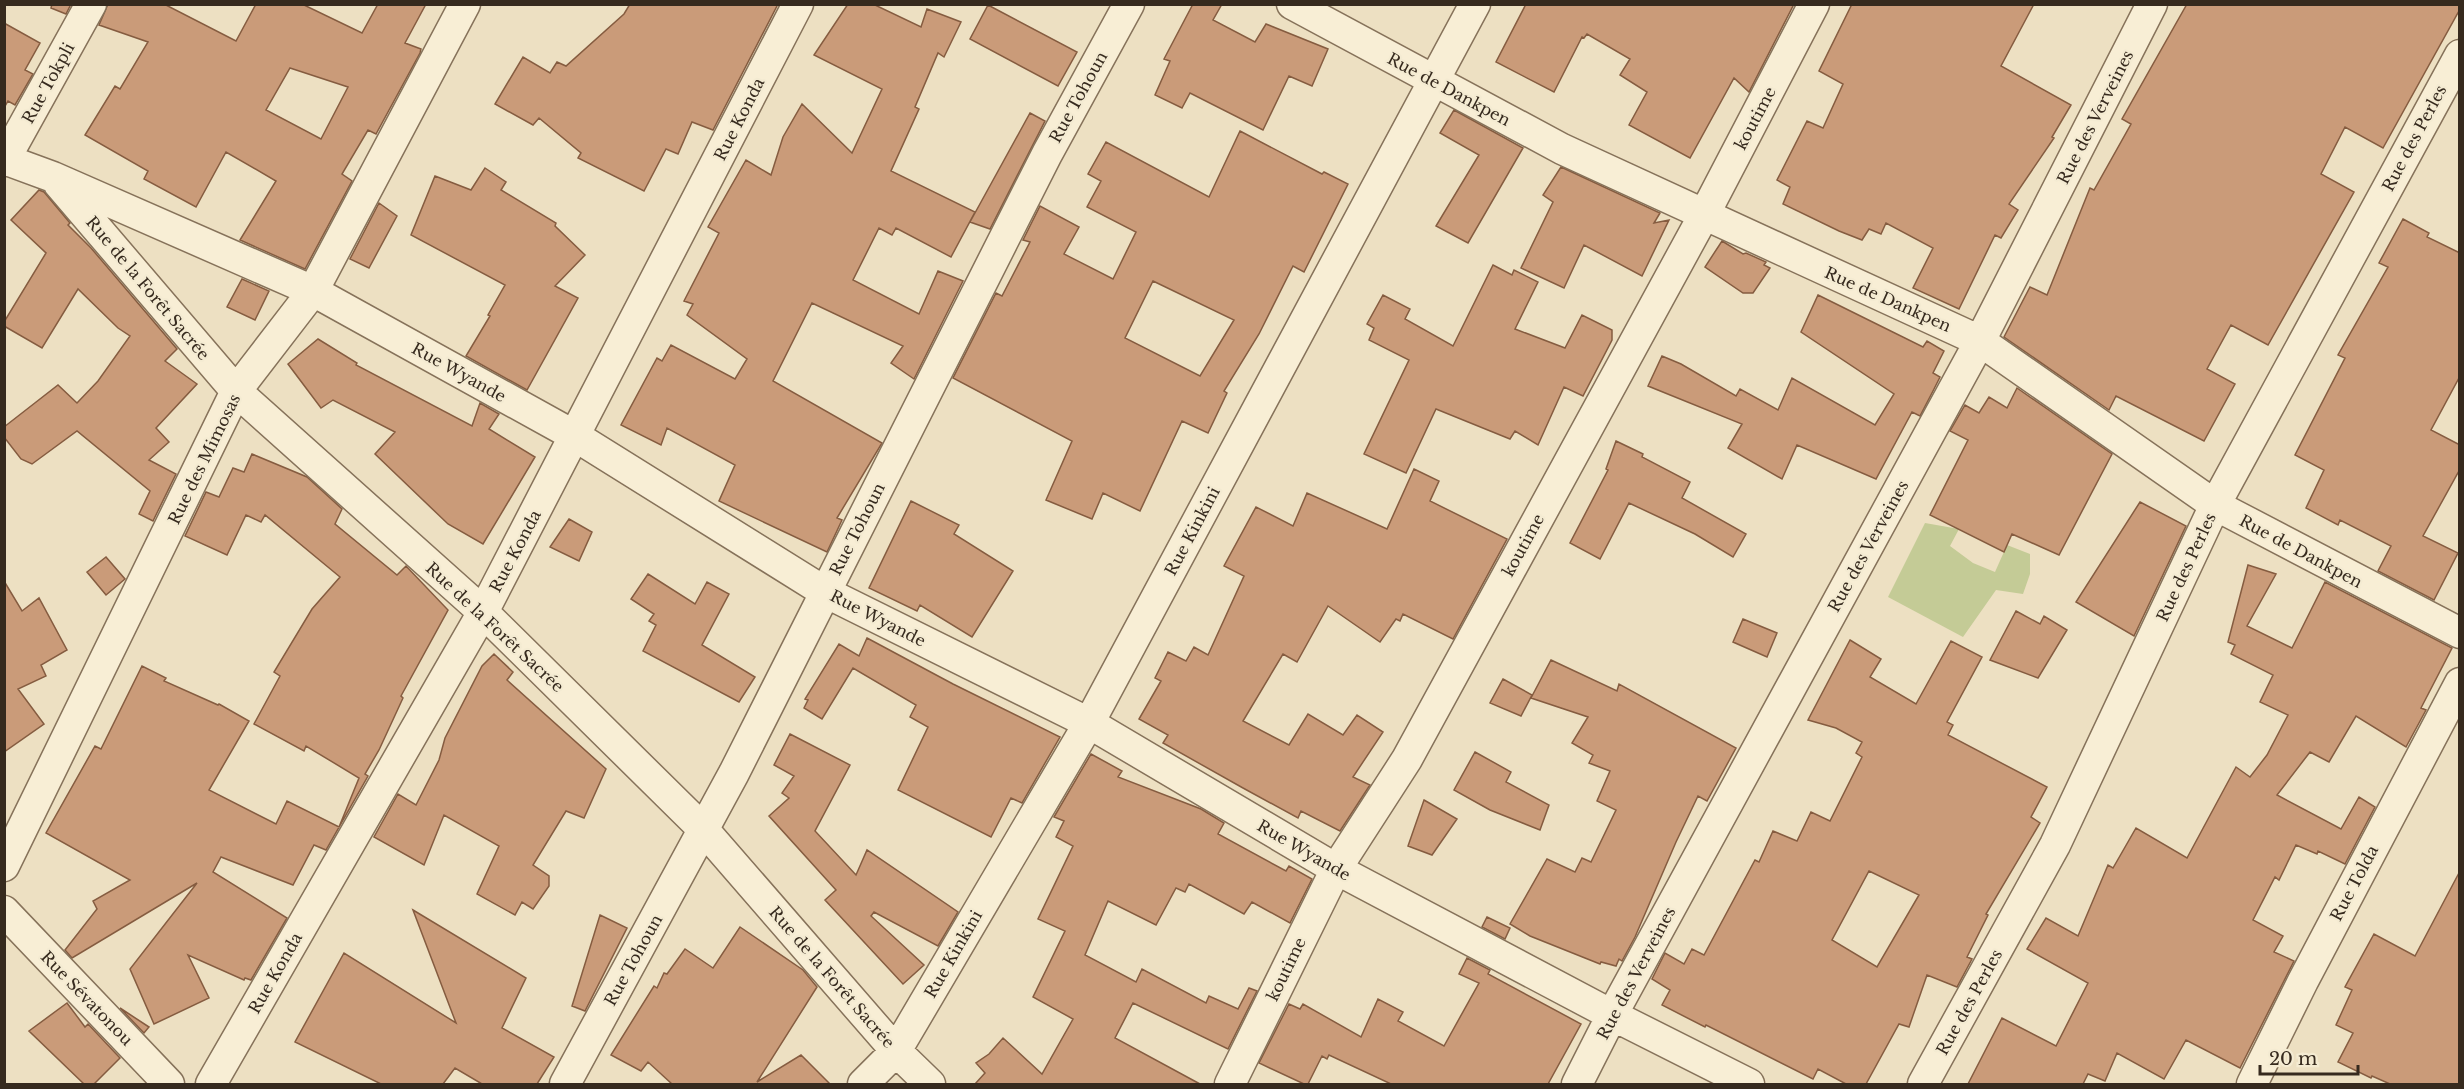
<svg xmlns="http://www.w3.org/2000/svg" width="2464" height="1089" font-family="'Libre Baskerville',serif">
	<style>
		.green { fill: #c4cb96 }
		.building { fill: #ca9b79; stroke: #855c40; stroke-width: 1.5; fill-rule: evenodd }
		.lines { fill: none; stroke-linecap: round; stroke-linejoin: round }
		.minor-casing { stroke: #86725a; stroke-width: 33 }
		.minor { stroke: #f8eed5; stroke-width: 30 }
		.labels { text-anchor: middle; stroke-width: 4.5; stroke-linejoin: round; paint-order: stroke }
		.street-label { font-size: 16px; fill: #362a1e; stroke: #f4ebd2 }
	</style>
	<rect width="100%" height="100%" fill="#ede0c2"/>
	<path class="green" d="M1925,523L1959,529L1950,546L1973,563L1995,572L2007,545L2030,554V574L2023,594L1996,590L1963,637L1888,597Z"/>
	<path class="building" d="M52,4H71L66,14L51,8Z
		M108,4H164L236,41L256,4H302L362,33L378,4H426L405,43L421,49L420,53L376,134L368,130L342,174L352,181L305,269L240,240L276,181L226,152L196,207L144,179L148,171L85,135L115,86L120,89L148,42L99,25ZM290,68L348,87L321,139L266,110Z
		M630,4H778L713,130L692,122L678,154L666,149L644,191L578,158L581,153L539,118L533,125L495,104L523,57L550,73L557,62L566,66L624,14Z
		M848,4H873L921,27L927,9L961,22L944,57L938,53L915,107L919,109L891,171L975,212L951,257L896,228L892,235L879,228L853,280L919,314L938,271L963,281L914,379L891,363L903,346L812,303L773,381L882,443L837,518L842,520L827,552L719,501L735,465L667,428L661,445L621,425L657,358L662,361L671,345L735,379L747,359L687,315L693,304L684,301L719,233L708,227L746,160L771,175L783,137L802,104L852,153L882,89L814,55Z
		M1193,4H1222L1213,20L1255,42L1266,24L1328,49L1312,86L1289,76L1263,130L1190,93L1182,108L1155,95L1170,61L1164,59Z
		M1526,4H1794L1749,92L1734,78L1690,158L1629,125L1647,92L1620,75L1630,59L1587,34L1584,38L1582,37L1554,92L1496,62Z
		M1852,4H2034L2001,66L2071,105L2052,137L2054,138L2009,204L2018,210L2001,238L1995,235L1959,309L1913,288L1933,248L1886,223L1881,234L1869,229L1862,240L1839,231L1783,204L1790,187L1777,180L1807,121L1823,128L1843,84L1819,71Z
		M2187,4H2460V9L2383,148L2345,127L2321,174L2354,192L2268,345L2231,325L2207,369L2235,384L2204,441L2116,396L2109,410L2004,337L2030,287L2047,295L2090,188L2094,190L2131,124L2122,119Z
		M988,5L1077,52L1058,86L970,39Z
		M4,23L40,43L25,70L33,74L15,105L8,101L4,108Z
		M1454,110L1523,148L1468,243L1436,226L1479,155L1440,133Z
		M1030,113L1045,121L990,229L970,222Z
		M1240,131L1322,174L1324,172L1348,184L1304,272L1293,266L1259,334L1224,391L1227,393L1208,433L1182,421L1140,511L1103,493L1092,519L1046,500L1072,441L953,378L996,293L1002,296L1030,242L1023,240L1040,206L1079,227L1064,254L1113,279L1136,232L1087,207L1101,181L1088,174L1106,142L1209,197ZM1153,281L1234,320L1200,376L1125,338Z
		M1561,167L1660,213L1654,223L1669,220L1642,276L1584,245L1564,288L1521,268L1553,202L1543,195Z
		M485,168L506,182L501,190L556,223L555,226L585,255L555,286L578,298L527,390L466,356L490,316L488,315L505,285L411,235L435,176L471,190Z
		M39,190L44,192L70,223L68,225L91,248L177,349L165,361L197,384L156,428L169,442L149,460L176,474L153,521L139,514L150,491L77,431L32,464L21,459L4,437V427L58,385L77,403L98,381L130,336L118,328L78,289L42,348L4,326V322L46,253L11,220Z
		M379,203L397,216L369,268L350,259Z
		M2403,219L2429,233L2427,237L2460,253V376L2431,430L2460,445V469L2423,536L2458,553L2434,600L2378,571L2391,546L2340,520L2338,525L2306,508L2324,470L2295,455L2345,358L2338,355L2388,267L2379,263Z
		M1722,241L1743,254L1746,253L1766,262L1764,265L1770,268L1753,293H1743L1705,267Z
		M1493,265L1512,275L1514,270L1538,282L1515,329L1565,348L1582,315L1612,330V340L1583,396L1564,387L1538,445L1515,431L1510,439L1436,409L1406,473L1364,454L1409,360L1369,340L1374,328L1367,324L1383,295L1410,309L1405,319L1453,346Z
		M242,279L269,291L255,320L227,307Z
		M1818,295L1923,347L1927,341L1944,351L1933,373L1940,377L1934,389L1920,416L1912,412L1876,479L1797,445L1782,479L1728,448L1742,424L1648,386L1662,356L1681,364L1736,396L1740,389L1778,410L1792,378L1875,425L1894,394L1801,332Z
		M318,339L357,363L356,365L472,426L480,403L499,414L489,429L535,457L483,544L448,524L375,454L395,432L333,400L321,408L288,364Z
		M2017,388L2112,454L2059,555L2012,534L2004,552L1930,515L1968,440L1950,431L1965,405L1979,413L1989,397L2007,408Z
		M1616,441L1643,454L1642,457L1690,482L1682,498L1746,534L1733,557L1695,534L1629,503L1600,559L1570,543L1608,470L1606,469Z
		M252,454L307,477L342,509L335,524L397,575L406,566L448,610L401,696L403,698L379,750L365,774L368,776L326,850L314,845L293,885L221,857L213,872L287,918L251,980L245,978L244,980L188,955L209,998L154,1024L130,969L197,883L72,958L65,950L97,909L93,901L130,880L46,833L95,746L101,749L142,666L166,678L164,681L218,705L219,704L249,721L209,790L276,824L287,801L339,827L359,778L306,746L304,751L254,724L280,676L274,672L312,609L340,577L265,515L261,522L246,515L227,555L185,536L206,492L219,497L233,468L244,472Z
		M1414,469L1439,481L1430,501L1507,539L1453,639L1403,614L1400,621L1396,619L1380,642L1328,606L1297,662L1283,654L1243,721L1289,745L1308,714L1343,735L1357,715L1383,732L1353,777L1370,785L1340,831L1301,811L1298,818L1243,788L1163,743L1168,735L1139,719L1161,681L1155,678L1168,652L1186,661L1194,647L1208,655L1244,576L1224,566L1256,507L1293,526L1307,493L1387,529Z
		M911,501L959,525L954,534L1013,571L972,637L920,605L917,611L869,588Z
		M2140,502L2186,526L2134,636L2076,602Z
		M569,519L592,532L579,561L550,547Z
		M106,557L125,579L106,595L87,572Z
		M2248,565L2276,574L2247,626L2292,648L2325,582L2452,648L2421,708L2426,710L2406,747L2356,716L2329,762L2310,752L2277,795L2341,829L2359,797L2375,807L2345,864L2318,851L2317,854L2296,845L2279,880L2275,877L2253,920L2283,936L2274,952L2294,961L2240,1068L2186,1040L2164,1079L2117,1053L2105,1081L2088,1074L2083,1084H1968L2002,1018L2056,1046L2088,983L2027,949L2046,918L2078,936L2108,865L2113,868L2136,828L2187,858L2236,767L2250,777L2267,755L2288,715L2260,702L2273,675L2231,654L2235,645L2228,642Z
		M648,574L695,604L707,582L729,594L702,645L755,677L739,702L643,651L656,625L649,621L654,614L631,599Z
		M4,581L22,611L39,598L67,650L41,665L46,676L18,689L44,724L4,752Z
		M2016,611L2040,624L2044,616L2067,630L2038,678L1990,660Z
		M1743,619L1777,633L1767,657L1733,642Z
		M867,638L953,684L1060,737L1022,803L1011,798L991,837L898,790L928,727L910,717L916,705L853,668L822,719L804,708L808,700L805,699L839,644L859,656Z
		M1850,640L1881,659L1870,677L1916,704L1951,641L1982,657L1947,722L1953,725L1948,735L2047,787L2031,817L2040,823L1986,914L1988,915L1967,957L1972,959L1957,987L1927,975L1909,1027L1899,1024L1866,1084H1846L1818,1069L1813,1079L1706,1025L1705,1027L1662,1005L1670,990L1652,979L1665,953L1684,964L1692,949L1704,955L1755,860L1759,862L1773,831L1797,841L1811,812L1830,821L1862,757L1856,753L1862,742L1836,728L1808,720ZM1869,871L1919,895L1877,967L1832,940Z
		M494,654L513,672L507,680L606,769L584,818L566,811L533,865L549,876V886L533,909L522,902L515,915L477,894L499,846L444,815L424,865L374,837L398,794L416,805L439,760L445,738L482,666Z
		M1551,660L1617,691L1619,684L1736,748L1707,801L1698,796L1676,842L1635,937L1622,961L1619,959L1616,966L1601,962L1600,964L1530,936L1510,924L1547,859L1575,872L1582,858L1591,862L1616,810L1597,801L1610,771L1589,763L1593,755L1572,743L1588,717L1531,698Z
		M1503,679L1532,695L1521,716L1490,703Z
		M790,734L850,765L815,831L856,875L867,850L958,912L938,946L874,912L871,916L924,965L903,984L825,900L836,890L769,816L789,798L782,793L794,776L774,765Z
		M1475,752L1511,772L1506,782L1549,805L1540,830L1490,810L1454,790Z
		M1091,754L1122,771L1118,777L1201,809L1224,823L1218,834L1286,871L1289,866L1312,879L1290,923L1252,902L1244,914L1189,884L1185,892L1176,888L1156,925L1108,901L1085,955L1136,982L1142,969L1206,1003L1209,996L1238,1009L1249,988L1257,991L1228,1049L1133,1003L1115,1038L1200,1084H975L985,1073L976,1063L989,1054L1003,1038L1042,1074L1073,1019L1033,997L1065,931L1038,919L1073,846L1056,837L1064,821L1054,817Z
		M1424,800L1457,819L1432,855L1408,846Z
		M2460,871V1084H2390L2372,1076L2371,1078L2338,1062L2353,1033L2336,1025L2352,990L2345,987L2374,934L2415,956Z
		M413,910L526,978L502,1028L554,1057L537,1084H482L455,1068L443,1084H381L295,1042L344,953L456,1023Z
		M600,915L627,928L585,1011L572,1006Z
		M1487,917L1510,928L1505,939L1482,927Z
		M740,927L803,970L817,987L757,1082L801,1055L830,1084H672L648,1062L641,1071L611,1055L654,986L657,988L664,973L667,974L685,949L713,968Z
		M1467,958L1490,970L1488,974L1581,1024L1548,1084H1391L1329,1055L1327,1059L1322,1056L1308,1084H1304L1259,1063L1289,1004L1300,1009L1303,1004L1361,1037L1378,999L1403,1012L1398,1021L1444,1046L1479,983L1459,974Z
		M67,1003L85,1027L88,1024L120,1058L94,1084H84L29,1031Z
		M120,1008L149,1027L144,1033Z"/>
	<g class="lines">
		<g class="minor-casing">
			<path id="minor" d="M1292,4L1562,149L1980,341L2215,505L2460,633
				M4,159L53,177L313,291L575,436L825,592L1089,723L1336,869L1612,1015L1749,1084
				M4,161L91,4
				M59,184L236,391L483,612L704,830L896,1051L930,1084
				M4,866L236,391L313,291L465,4
				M4,911L169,1084
				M211,1084L483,612L798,4
				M565,1084L734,773L1047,154L1129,4
				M863,1084L896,1051L1089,723L1475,4
				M1230,1084L1336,869L1407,759L1704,215L1814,4
				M1577,1084L1612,1015L1980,341L2152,4
				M1923,1084L2055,845L2215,505L2460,55
				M2252,1084L2303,981L2460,683"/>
		</g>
		<use href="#minor" class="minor"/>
	</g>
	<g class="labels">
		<g class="street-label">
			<text transform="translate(48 83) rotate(-61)" y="6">Rue Tokpli</text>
			<text transform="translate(1449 89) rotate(28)" y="6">Rue de Dankpen</text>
			<text transform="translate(1078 97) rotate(-61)" y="6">Rue Tohoun</text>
			<text transform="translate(2095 117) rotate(-63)" y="6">Rue des Verveines</text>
			<text transform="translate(1755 118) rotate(-62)" y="6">koutime</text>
			<text transform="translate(739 119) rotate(-63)" y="6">Rue Konda</text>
			<text transform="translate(2414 138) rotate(-62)" y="6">Rue des Perles</text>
			<text transform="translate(148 288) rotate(50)" y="6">Rue de la Forêt Sacrée</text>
			<text transform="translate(1888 299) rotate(24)" y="6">Rue de Dankpen</text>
			<text transform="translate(459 372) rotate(29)" y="6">Rue Wyande</text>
			<text transform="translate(204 459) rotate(-64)" y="6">Rue des Mimosas</text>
			<text transform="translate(857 529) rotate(-63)" y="6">Rue Tohoun</text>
			<text transform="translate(1192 531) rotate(-62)" y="6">Rue Kinkini</text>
			<text transform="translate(1523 545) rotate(-61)" y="6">koutime</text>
			<text transform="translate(1868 546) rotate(-61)" y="6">Rue des Verveines</text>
			<text transform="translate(515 551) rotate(-62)" y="6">Rue Konda</text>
			<text transform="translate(2301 551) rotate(28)" y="6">Rue de Dankpen</text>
			<text transform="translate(2186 567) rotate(-65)" y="6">Rue des Perles</text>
			<text transform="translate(878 618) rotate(27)" y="6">Rue Wyande</text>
			<text transform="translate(495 627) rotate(43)" y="6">Rue de la Forêt Sacrée</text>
			<text transform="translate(1304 850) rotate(30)" y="6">Rue Wyande</text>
			<text transform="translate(2354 883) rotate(-62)" y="6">Rue Tolda</text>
			<text transform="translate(953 954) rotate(-60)" y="6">Rue Kinkini</text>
			<text transform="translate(633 960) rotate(-61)" y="6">Rue Tohoun</text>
			<text transform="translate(1286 969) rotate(-64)" y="6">koutime</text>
			<text transform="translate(275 973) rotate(-60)" y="6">Rue Konda</text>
			<text transform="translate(1636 973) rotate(-62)" y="6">Rue des Verveines</text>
			<text transform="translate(832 977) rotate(49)" y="6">Rue de la Forêt Sacrée</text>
			<text transform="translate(87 998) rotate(46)" y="6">Rue Sévatonou</text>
			<text transform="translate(1969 1002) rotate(-61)" y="6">Rue des Perles</text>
		</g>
	</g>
	<rect width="2464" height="1089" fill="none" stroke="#362a1e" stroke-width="12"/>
	<path d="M2260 1065v9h98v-9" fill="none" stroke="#362a1e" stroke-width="3"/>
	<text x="2269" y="1065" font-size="18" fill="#362a1e" stroke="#f4ebd2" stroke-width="4.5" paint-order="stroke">20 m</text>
</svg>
